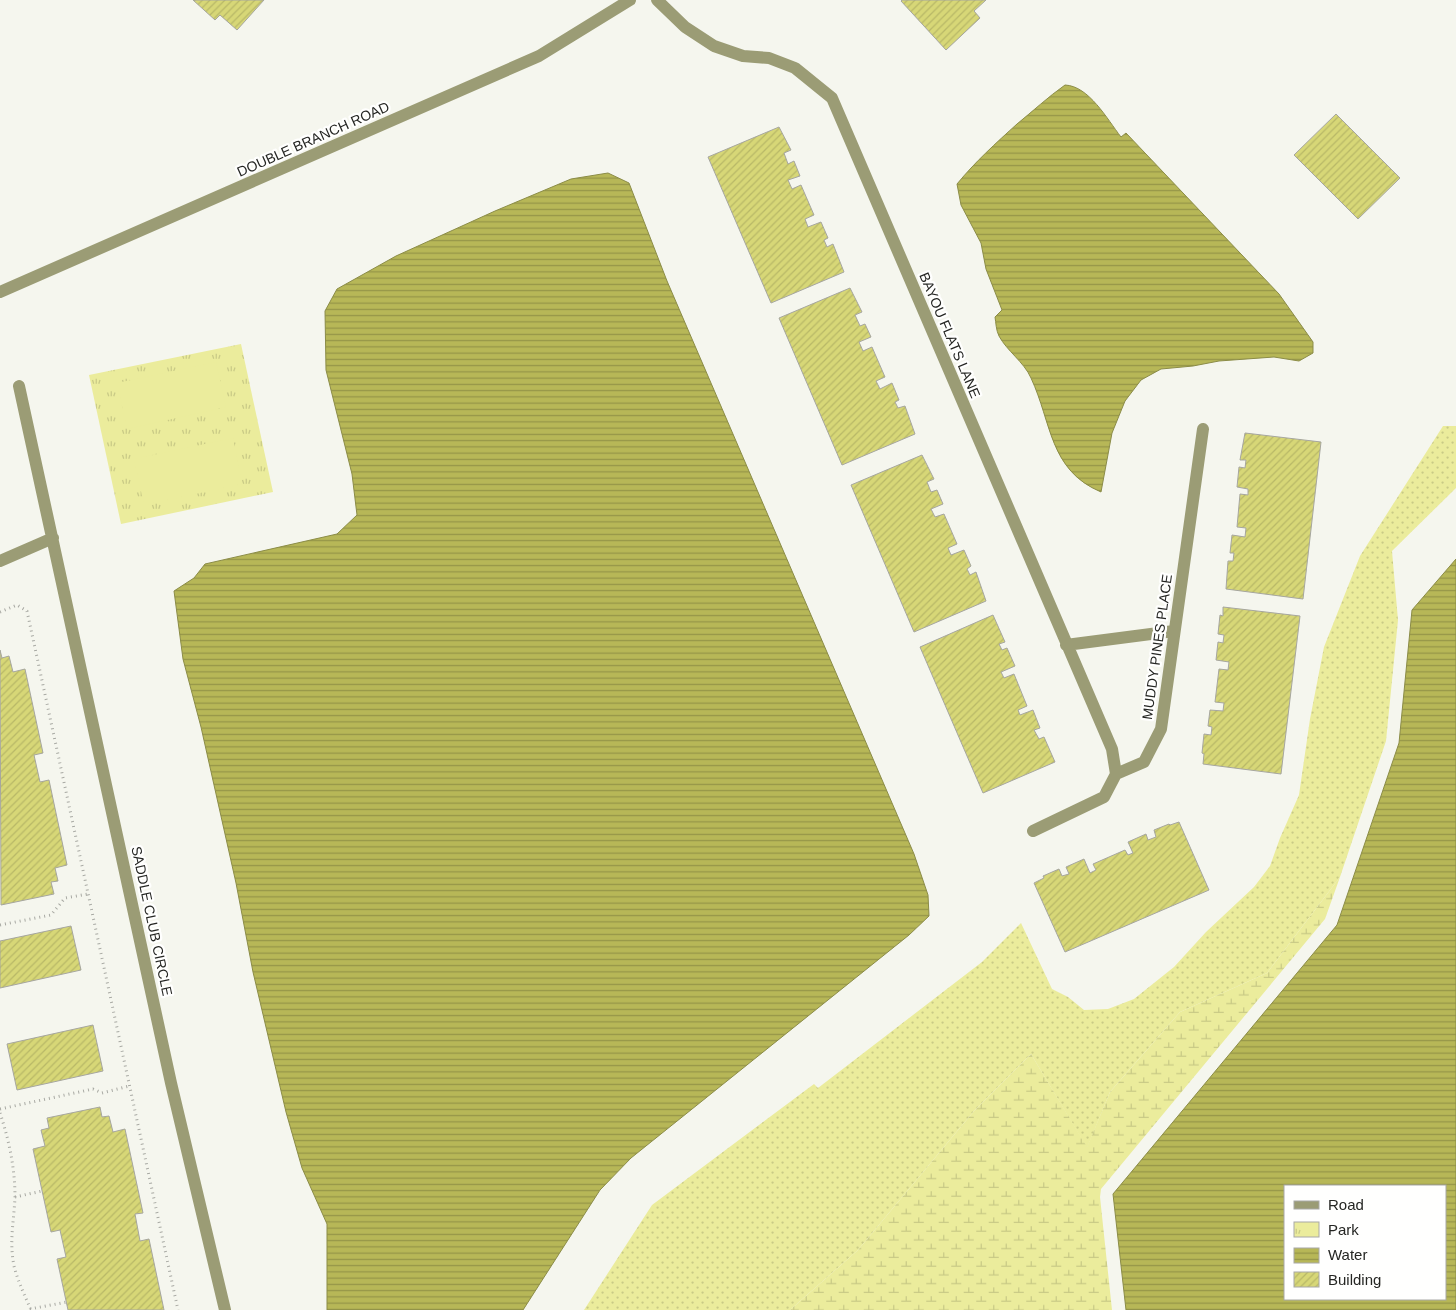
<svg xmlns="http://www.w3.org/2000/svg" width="1456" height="1310" font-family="Arial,sans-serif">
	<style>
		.grass { fill: url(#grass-dots) }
		.wetland { fill: url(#wetland-marsh) }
		.park { fill: url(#park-tufts) }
		.pitch { fill: #ebec9c }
		.water { fill: url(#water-rules); stroke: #8b8c47; fill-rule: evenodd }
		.building { fill: url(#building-hatch); stroke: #a6a69f }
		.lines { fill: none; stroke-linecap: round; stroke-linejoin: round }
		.path { stroke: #a8a9a3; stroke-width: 3; stroke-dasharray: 1 4; stroke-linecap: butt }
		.minor { stroke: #9b9c75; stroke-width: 12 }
		.labels { text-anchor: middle; stroke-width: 4.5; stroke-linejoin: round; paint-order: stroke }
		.street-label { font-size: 14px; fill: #252623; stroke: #fffffe }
	</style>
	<defs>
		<pattern id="grass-dots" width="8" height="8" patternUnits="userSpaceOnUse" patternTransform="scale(1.25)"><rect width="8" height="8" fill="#ebec9c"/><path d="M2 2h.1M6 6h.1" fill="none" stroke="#c9ca86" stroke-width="1.8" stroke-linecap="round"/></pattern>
		<pattern id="wetland-marsh" width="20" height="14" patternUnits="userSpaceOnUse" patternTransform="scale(1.25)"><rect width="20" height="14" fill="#ebec9c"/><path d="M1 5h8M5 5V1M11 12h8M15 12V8" fill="none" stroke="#c9ca86"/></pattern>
		<pattern id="park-tufts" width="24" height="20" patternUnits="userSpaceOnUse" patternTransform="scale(1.25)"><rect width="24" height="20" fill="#ebec9c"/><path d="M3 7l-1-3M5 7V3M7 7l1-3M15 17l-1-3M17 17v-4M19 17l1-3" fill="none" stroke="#c9ca86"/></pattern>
		<pattern id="water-rules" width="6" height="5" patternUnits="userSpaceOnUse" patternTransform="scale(1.25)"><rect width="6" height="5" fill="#b7b757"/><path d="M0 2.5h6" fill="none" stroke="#959548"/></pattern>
		<pattern id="building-hatch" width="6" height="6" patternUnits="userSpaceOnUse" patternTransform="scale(1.25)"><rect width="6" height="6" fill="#d7d777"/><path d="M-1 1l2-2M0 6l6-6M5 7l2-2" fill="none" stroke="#b8b867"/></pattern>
	</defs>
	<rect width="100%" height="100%" fill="#f5f6ee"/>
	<path class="grass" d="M1443,426H1456V488L1392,551L1398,620L1386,741L1340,877L1267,973L1180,1012L1110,1092L1087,1148L1031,1054L974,1111L858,1250L790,1310H584L652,1205L814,1084L818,1088L982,962L1021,923L1052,989L1068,997L1084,1010L1108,1009L1134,999L1174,967L1206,932L1254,887L1270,866L1280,838L1299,795L1310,719L1324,647L1360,556Z"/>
	<path class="wetland" d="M1340,877L1325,919L1101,1189L1100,1197L1112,1310H790L858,1250L974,1111L1031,1054L1087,1147L1110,1092L1180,1012L1267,973Z"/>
	<path class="park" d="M241,344L273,492L121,524L89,375Z"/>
	<path class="pitch" d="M216,362L226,407L127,429L117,383Z
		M233,438L242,484L144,505L134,459Z"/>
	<path class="water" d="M1065,85C1089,86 1107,119 1121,137L1126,133L1279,294L1313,342V353L1299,361L1274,357L1219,361L1193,366L1161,369L1141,380L1125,401L1112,433L1101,492C1049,470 1052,423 1031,378C1024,362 1007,351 999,336C996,330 996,323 995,317L1002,310L986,269L981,243L961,205L957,184C975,162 996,143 1017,124C1033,111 1048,97 1065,85Z
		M608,173L629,183L667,281L914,854L928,895L929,916L909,935L631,1158L600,1190L523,1310H327V1224L302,1168L286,1112L253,972L236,883L201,727L183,659L174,591L194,578L205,564L337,534L357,515L352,474L326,370L325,311L337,289L396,256L495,211L571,179Z
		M1456,559V1310H1126L1113,1194L1337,925L1399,743L1412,610ZM1285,1186H1445V1299H1285Z"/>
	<path class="building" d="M193,0H264L237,30L220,15L215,20Z
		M902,0H986L974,11L980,18L946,50L901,1Z
		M1336,114L1400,178L1358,219L1294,155Z
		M779,127L791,150L784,153L788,164L794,161L800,176L788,180L792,189L801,185L814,215L805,219L808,227L821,222L828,238L824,240L827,247L833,244L844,272L771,303L708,157Z
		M850,288L862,312L855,315L860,326L865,324L871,337L859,342L863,351L872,347L885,377L876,381L880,389L892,383L899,400L895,402L898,408L905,406L915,434L842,465L779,318Z
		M1245,433L1321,442L1303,599L1226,589L1228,561H1233L1234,553H1230L1232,535L1245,537L1246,528L1237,527L1240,494L1248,495V489L1237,487L1239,467L1245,468L1246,460H1240Z
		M922,455L934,479L927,482L931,492L937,490L943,504L931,509L935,517L944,514L957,544L948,548L951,555L964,550L971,566L967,569L970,575L976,572L986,601L914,632L851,485Z
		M1223,607L1300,616L1281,774L1203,764L1204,754L1202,753L1204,734L1211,735L1212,727L1208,726L1210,710L1223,711L1224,703L1215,702L1219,669L1228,670L1229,662L1216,660L1218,642L1223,643L1224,635L1218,634L1220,615L1223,616Z
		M993,615L1005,642L999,644L1002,650L1007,648L1015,666L1001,672L1004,678L1014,674L1027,706L1018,710L1020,715L1033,710L1040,728L1034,730L1039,739L1044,737L1055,762L983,793L920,647Z
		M0,650L2,658L9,656L13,672L25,669L43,753L34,755L40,782L49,780L67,865L55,868L58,881L51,882L54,894L1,905Z
		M1179,822L1209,890L1065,952L1034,883L1044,878L1043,876L1059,869L1062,876L1069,874L1066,867L1084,859L1090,873L1096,870L1093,864L1125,850L1128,855L1133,853L1128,842L1146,834L1148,840L1156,837L1154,830L1169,824L1170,825Z
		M71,926L81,970L0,988V941Z
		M93,1025L103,1071L17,1090L7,1044Z
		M100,1107L102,1117L109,1116L113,1132L125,1129L143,1213L135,1214L140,1241L149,1239L164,1310H68L57,1259L66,1257L60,1230L51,1232L33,1149L45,1146L41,1130L49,1128L47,1118Z"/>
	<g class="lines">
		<path class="path" d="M0,612L17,605L27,611L178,1310
			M0,925L51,915L65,898L88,894
			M0,1109L93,1089L102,1093L129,1086
			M0,1113C9,1140 15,1168 15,1197C14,1221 9,1241 14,1266C18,1282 25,1296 31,1310
			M15,1197L42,1191
			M30,1309L67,1302"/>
		<path class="minor" d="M657,0L685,27L714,46L743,56L769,58L795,68L832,98L1112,749L1116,774
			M0,292L539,56L630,0
			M19,386L171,1083L225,1310
			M0,561L53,538
			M1066,645L1174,631
			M1033,831L1104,797L1116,774L1144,762L1161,729L1203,429"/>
	</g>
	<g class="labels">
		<g class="street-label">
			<text transform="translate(313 139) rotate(-24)" y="5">DOUBLE BRANCH ROAD</text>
			<text transform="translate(950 335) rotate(67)" y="5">BAYOU FLATS LANE</text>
			<text transform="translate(1157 647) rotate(-82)" y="5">MUDDY PINES PLACE</text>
			<text transform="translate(152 921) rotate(78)" y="5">SADDLE CLUB CIRCLE</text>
		</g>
	</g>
	<rect x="1284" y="1185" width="162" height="115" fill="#fffffe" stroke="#a8a8a6"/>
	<rect x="1294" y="1201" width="25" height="8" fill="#9b9c75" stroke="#a8a8a6"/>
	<text x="1328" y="1210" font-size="15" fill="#252623">Road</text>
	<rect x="1294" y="1222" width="25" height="15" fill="url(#park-tufts)" stroke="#a8a8a6"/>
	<text x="1328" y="1235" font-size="15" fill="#252623">Park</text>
	<rect x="1294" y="1248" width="25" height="15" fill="url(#water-rules)" stroke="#a8a8a6"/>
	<text x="1328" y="1260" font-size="15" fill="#252623">Water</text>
	<rect x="1294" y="1272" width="25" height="15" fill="url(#building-hatch)" stroke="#a8a8a6"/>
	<text x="1328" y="1285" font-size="15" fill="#252623">Building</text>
</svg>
